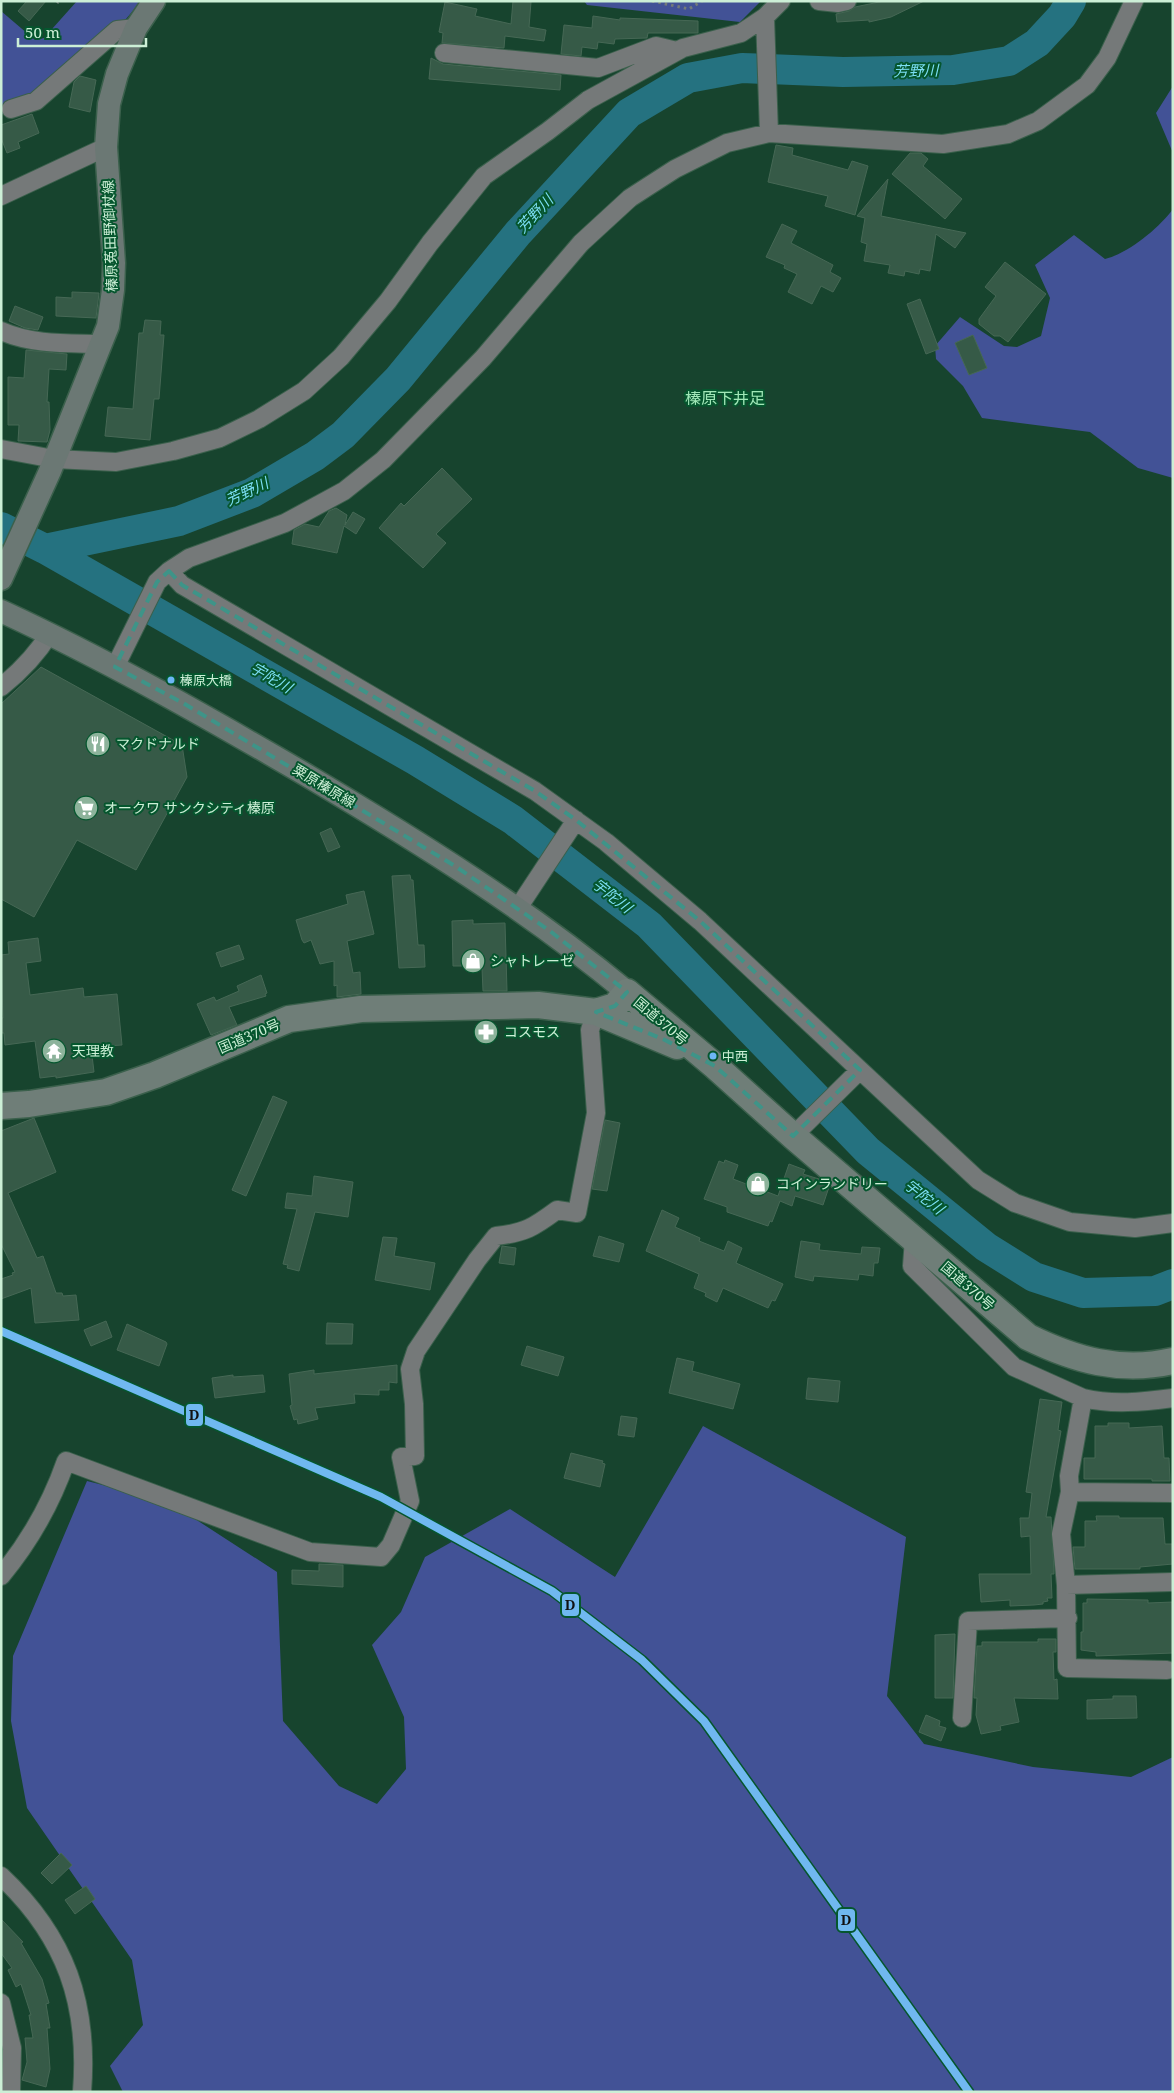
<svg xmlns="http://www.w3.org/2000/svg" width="1174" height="2093" font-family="'Noto Serif','Noto Sans JP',serif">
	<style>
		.green { fill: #425296 }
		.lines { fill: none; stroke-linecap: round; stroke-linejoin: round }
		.river { stroke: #257280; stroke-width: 30 }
		.building { fill: #365a47; stroke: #466855 }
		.minor-casing { stroke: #3b604c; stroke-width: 20 }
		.major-casing { stroke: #3b604c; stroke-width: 25 }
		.highway-casing { stroke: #3b604c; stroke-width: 29 }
		.path { stroke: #737b79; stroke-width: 3; stroke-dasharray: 2.5 4; stroke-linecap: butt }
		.minor { stroke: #757979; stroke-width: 18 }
		.major { stroke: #6b7874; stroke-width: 22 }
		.highway { stroke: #6f7e78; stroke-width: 26 }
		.rail-1-casing { stroke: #05562e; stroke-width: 11 }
		.rail-1 { stroke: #70b8f0; stroke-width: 8 }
		.marked { fill: none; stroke: #3e9488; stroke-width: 4; stroke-dasharray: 10 6; stroke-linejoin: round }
		.bus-dot { fill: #6db6f5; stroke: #05562e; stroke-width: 2 }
		.labels { text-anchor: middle; stroke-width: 4; stroke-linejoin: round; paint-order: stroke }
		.bus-label { font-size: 13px; fill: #ccefd6; stroke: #05562e; text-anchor: start }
		.street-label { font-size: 14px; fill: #ccefd6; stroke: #05562e }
		.poi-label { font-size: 14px; fill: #ccefd6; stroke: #05562e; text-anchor: start }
		.water-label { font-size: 15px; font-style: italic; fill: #7cdef5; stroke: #05562e }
		.quarter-label { font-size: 16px; fill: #a0e7b7; stroke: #05562e }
		.line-badge { stroke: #05562e; stroke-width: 2 }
		.pale-badge-label { font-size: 14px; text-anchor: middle; font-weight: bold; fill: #111 }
	</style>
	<rect width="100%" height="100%" fill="#17442e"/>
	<path class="green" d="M77,1H141L126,19L92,44L35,92L1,115V11L35,40L44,38Z
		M584,1H761L740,22L587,5Z
		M1173,86V153L1156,113Z
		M1173,209V478L1138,468L1090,432L982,418L963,386L936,359L935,346L960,317L1004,346L1017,347L1041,336L1050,298L1035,265L1074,235L1105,259C1129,253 1159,228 1173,209Z
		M703,1426L906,1537L887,1696L924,1744L1033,1767L1131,1777L1173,1757V2092H123L110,2066L143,2025L132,1960L27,1808L11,1721L13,1656L87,1481L127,1491L192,1517L277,1572L283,1721L339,1786L377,1804L406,1769L404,1717L372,1645L401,1612L425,1557L510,1509L615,1577Z"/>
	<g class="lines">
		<path class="river" d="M1,527L45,549L415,760L513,820L649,925L868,1151L986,1247L1034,1277L1083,1293L1155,1291L1173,1284
			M45,549L179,521L252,493L315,456L343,435L398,379L518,233L629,113L688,78L742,68L843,72L953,70L1009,61L1037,43L1062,16L1071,1"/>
	</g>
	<path class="building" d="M27,1H46L29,21L18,11Z
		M513,1L531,2L529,27L546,30L544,41L505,36L504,48L442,43L443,33L439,32L445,2L477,9L475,16L511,24Z
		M884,1H924L891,17L869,22V20L837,22L836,14L849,11L855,7Z
		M593,16L620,20V18L698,21V33H648L647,38L615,39L614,44L598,42L597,49L582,47L581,56L561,54L564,25L592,28Z
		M431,58L443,64L561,75L560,90L429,79Z
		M80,76L96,80L90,112L69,107L74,82Z
		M32,114L39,133L18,142L20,148L7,153L1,138V125Z
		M776,145L793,148L792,155L848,170L852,161L868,166L855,215L825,206L828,196L768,182Z
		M910,153H921L928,159L923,166L962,199L945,219L892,174Z
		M888,179L881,216L966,233L955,248L936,234L930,271L920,269L919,274L905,271L904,276L888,273L890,265L864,261L867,244L861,242L865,218L857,216Z
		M782,224L797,231L791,243L833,265L830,272L841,278L833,292L821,286L812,304L788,292L797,274L784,268L785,265L766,257Z
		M1005,262L1046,294L1008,342L1000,336H994L979,324V319L996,296L985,287Z
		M72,292L99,293L96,318L56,316V297L72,298Z
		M920,299L939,349L926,354L907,304Z
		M15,306L43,317L38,330L25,328L9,321Z
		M145,320L161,321L160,335H164L159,399H154L150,440L105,436L108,407L133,409L139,333H143Z
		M973,335L987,368L969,375L955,343Z
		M26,350L67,354L66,370L49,369L47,402H49L50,430L47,442L18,441L19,425H8V377L24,378Z
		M442,468L472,499L436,534L446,543L423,568L379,528L401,503L404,506Z
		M336,508L347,515L345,525L353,512L365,519L356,534L344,526L337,553L292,544L294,530L305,524L319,527L329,511Z
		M41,667L182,745L187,777L136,870L77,840L34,917L1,899V704Z
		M331,828L340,847L328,852L320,833Z
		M410,875L411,880H413L418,945H424L425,967L399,968L392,876Z
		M364,891L374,934L347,941L353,973L360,972L361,994L337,997V985L334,986V961L320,964L311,940L304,943L302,940L296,920L348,904L346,895Z
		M473,920V924L505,923L507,991H483L482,968H474V966H453L452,921Z
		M38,938L41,961L26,963L30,995L83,988L84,997L117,994L122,1045L91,1047L94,1072L56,1078V1076L40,1078L35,1041L5,1045L4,1033H1V1018H3L1,955L9,954L8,942Z
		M239,945L244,959L221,967L216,953Z
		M261,975L267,993L265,994L266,996L229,1007L237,1025L211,1035L197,1004L214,997L216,1001L239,991L237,986Z
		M273,1096L287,1102L246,1196L232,1190Z
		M34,1118L56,1172L8,1193L37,1258L43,1256L56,1293H62L63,1296L76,1295L79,1320L35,1323L31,1288L1,1299V1279L13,1275L12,1273L15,1272L1,1244V1131Z
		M605,1120L620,1123L607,1191L592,1189Z
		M725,1160L738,1165L733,1179L778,1196L789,1164L805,1170L803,1174L822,1180L829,1187L823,1205L795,1196L792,1206L780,1201L772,1222L770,1221L768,1226L727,1212V1207L704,1199L719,1161L724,1163Z
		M314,1176L353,1182L348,1217L315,1212L299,1271L287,1268L288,1265L283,1264L297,1209L285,1208L287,1193L312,1196Z
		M662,1210L679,1218L675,1227L700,1238L699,1241L724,1251L728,1241L742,1248L736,1263L783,1284L775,1301L772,1300L768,1308L723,1288L717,1302L705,1296L706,1293L694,1288L699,1274L646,1251Z
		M599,1236L624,1244L619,1262L593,1256Z
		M383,1237L397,1238L394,1256L435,1263L430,1290L375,1280Z
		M801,1241L820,1244L819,1250L861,1254L862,1247L880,1248L878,1263H874L873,1276L859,1274L858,1280L814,1276L813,1281L795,1277Z
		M502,1246L516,1248L514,1265L499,1263Z
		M106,1321L112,1337L91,1346L84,1330Z
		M327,1323L353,1324L352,1344H326Z
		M127,1324L166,1342L167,1344L159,1366L117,1350Z
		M527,1346L564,1357L558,1376L521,1365Z
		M677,1358L694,1362L692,1371L740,1384L733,1409L669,1393Z
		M397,1365V1383L389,1382V1390H379V1395L354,1394L355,1403L315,1408L318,1419L298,1424L297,1419L294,1420L290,1406L292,1405L289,1374L314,1370V1374Z
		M233,1375V1377L263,1375L265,1392L215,1398L212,1378Z
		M808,1378L840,1381L838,1402L806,1399Z
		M1040,1399L1062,1402L1058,1430L1061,1431L1046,1517H1051L1054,1570V1574H1051L1052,1598H1047L1048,1601L1043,1602V1604L1034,1605L1010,1606V1600L981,1602L979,1574H1031L1030,1536L1021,1537L1020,1518H1029L1032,1493L1026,1492Z
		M621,1416L637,1418L634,1437L618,1435Z
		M1108,1423H1129V1428L1162,1426L1164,1458H1169L1170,1481H1152V1479H1084V1458H1095V1426H1108Z
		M571,1453L603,1461L602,1463L605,1464L600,1487L564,1478Z
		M1096,1516H1119V1518H1163L1165,1544H1173V1564L1140,1567V1569H1075L1073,1547H1085V1521H1097Z
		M319,1564L343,1565V1587L292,1584V1570L319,1571Z
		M1087,1599L1148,1600V1603L1173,1602V1653L1096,1656V1652L1081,1650V1632H1083V1603H1087Z
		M955,1634L953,1698H935V1635Z
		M1038,1639H1056V1652H1053L1054,1680L1057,1679L1058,1699L1014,1698L1019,1722L1000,1726L1001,1730L981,1734L976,1715L977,1698H974L977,1646H982V1642H1038Z
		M1113,1696H1136L1137,1718L1087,1719V1700L1113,1699Z
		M926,1715L940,1721L939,1726L946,1728L941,1741L919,1732Z
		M61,1853L72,1865L52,1884L41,1873Z
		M86,1886L95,1899L75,1914L65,1900Z
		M1,1919L23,1942L21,1943L42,1979L49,2003L46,2004L50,2028H47L50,2069L46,2087L22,2080L27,2062L25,2038H33L29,2015H31L21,1984L16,1987L8,1970L12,1968L1,1953Z"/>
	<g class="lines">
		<g class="minor-casing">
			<path id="minor" d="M819,1L838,3L847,1
				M765,17L769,133
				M444,53L598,68L656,46L677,51
				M11,109L36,101L117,30L136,28
				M1,196L106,147
				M1,331C33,345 67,343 101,344
				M1,449L54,459L116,462L173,451L220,438L259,419L304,391L341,357L388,301L430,243L484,176L548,131L588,100L683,48L741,33L765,17L781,1
				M169,571L182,585L535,791L606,842L700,921L978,1180L1015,1203L1070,1222L1135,1228L1173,1223
				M115,667L157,582L169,571L189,558L285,523L344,491L383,460L483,358L581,243L630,198L675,169L727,143L769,133L943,144L1008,134L1038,121L1087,85L1107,58L1134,1
				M1,687C21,671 37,654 50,633
				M518,908L576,820
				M793,1136L860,1070
				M914,1239L912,1266L1014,1367L1083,1398L1069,1476L1070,1492L1173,1493
				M1083,1398C1112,1405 1143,1402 1173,1398
				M1070,1492L1061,1534L1066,1585L1067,1668L1167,1670
				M1,1576C30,1541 51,1504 66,1461L310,1552L381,1557L391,1545L410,1501L401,1457L415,1456L414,1404L410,1369L416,1351L477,1260L496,1236C525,1233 534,1227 557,1210L577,1213L596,1113L590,1030L596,1012
				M1066,1585L1173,1582
				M962,1718L968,1621L1068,1618
				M1,1876C66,1937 89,2004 82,2092
				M1,2003L12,2048L11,2092"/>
		</g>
		<g class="major-casing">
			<path id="major" d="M1,579L50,471L108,326L113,290L114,263L106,147L109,104L117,74L136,28L154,1
				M1,611C107,660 207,717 308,776C419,842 527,909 627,992"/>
		</g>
		<g class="highway-casing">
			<path id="highway" d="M596,1012L677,1046
				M1,1106L29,1104L106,1092L155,1075L289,1019L361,1009L538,1005L596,1012L615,1006L627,992L715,1066L793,1136L1028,1337C1075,1360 1120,1373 1173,1361"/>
		</g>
		<path class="path" d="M652,1L689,9L702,1
			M57,3L58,2"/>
		<use href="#minor" class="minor"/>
		<use href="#major" class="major"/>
		<use href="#highway" class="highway"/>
		<g class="rail-1-casing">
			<path id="rail-1" d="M1,1331L381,1497L552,1591L642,1660L704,1721L969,2092"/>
		</g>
		<use href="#rail-1" class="rail-1"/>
	</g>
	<path class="marked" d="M169,571L182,585L535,791L576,820L700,921L860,1070L793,1136L715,1066L665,1040L596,1012L615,1006L627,992L550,931L455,866L183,703L115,667L157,582Z"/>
	<defs>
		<g id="restaurant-disc" transform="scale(1.25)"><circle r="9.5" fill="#8db39b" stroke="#05562e"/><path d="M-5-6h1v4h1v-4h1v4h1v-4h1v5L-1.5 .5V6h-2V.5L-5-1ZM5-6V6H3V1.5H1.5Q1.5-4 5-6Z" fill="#fff"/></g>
		<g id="supermarket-disc" transform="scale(1.25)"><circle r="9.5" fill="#8db39b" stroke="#05562e"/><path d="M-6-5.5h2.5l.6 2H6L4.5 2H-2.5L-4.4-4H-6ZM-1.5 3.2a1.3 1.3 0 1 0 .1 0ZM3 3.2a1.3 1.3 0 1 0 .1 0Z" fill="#fff"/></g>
		<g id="shop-disc" transform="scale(1.25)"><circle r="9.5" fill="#8db39b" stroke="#05562e"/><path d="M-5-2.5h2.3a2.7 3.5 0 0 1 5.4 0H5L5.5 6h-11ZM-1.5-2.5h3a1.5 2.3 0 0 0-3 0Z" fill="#fff"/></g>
		<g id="pharmacy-disc" transform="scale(1.25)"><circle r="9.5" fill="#8db39b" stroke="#05562e"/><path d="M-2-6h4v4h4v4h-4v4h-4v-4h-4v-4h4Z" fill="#fff"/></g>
		<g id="temple-disc" transform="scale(1.25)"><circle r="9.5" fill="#8db39b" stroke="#05562e"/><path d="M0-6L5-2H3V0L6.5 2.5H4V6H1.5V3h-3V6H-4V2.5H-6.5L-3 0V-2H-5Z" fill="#fff"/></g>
	</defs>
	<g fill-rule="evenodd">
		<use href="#restaurant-disc" x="98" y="744"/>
		<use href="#supermarket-disc" x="86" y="808"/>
		<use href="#shop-disc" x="473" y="961"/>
		<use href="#pharmacy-disc" x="486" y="1032"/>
		<use href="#temple-disc" x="54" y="1051"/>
		<use href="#shop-disc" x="758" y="1184"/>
	</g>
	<g class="bus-dot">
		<circle cx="171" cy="680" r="4.5"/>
		<circle cx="713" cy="1056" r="4.5"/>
	</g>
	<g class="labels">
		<g class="bus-label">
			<text x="180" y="685">榛原大橋</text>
			<text x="722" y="1061">中西</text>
		</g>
		<g class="street-label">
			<text transform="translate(110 236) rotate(-92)" y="5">榛原菟田野御杖線</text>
			<text transform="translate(324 786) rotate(31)" y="5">粟原榛原線</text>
			<text transform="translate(661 1021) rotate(40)" y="5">国道370号</text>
			<text transform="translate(249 1036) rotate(-23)" y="5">国道370号</text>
			<text transform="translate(968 1286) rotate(41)" y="5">国道370号</text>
		</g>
		<g class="poi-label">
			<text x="116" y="749">マクドナルド</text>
			<text x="104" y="813">オークワ サンクシティ榛原</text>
			<text x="490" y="966">シャトレーゼ</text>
			<text x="504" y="1037">コスモス</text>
			<text x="72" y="1056">天理教</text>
			<text x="776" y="1189">コインランドリー</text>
		</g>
		<g class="water-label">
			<text transform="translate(916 71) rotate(-1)" y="5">芳野川</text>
			<text transform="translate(535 214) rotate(-47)" y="5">芳野川</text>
			<text transform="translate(247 492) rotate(-25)" y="5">芳野川</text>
			<text transform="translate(271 678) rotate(30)" y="5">宇陀川</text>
			<text transform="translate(612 896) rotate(38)" y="5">宇陀川</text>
			<text transform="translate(924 1197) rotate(39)" y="5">宇陀川</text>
		</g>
		<g class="quarter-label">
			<text x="725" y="404">榛原下井足</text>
		</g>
	</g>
	<g class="line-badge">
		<rect x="185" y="1403" width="19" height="24" rx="5" fill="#70b8f0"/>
		<rect x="561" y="1593" width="19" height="24" rx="5" fill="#70b8f0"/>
		<rect x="837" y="1908" width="19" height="24" rx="5" fill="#70b8f0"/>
	</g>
	<g class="pale-badge-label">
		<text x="194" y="1420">D</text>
		<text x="570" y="1610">D</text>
		<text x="846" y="1925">D</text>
	</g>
	<rect width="1174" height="2093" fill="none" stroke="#ccefd6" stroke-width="5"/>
	<path d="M18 38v8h128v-8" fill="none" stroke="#ccefd6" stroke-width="2.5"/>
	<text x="25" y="38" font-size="15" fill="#ccefd6" stroke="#05562e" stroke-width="4" paint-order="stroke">50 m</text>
</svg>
